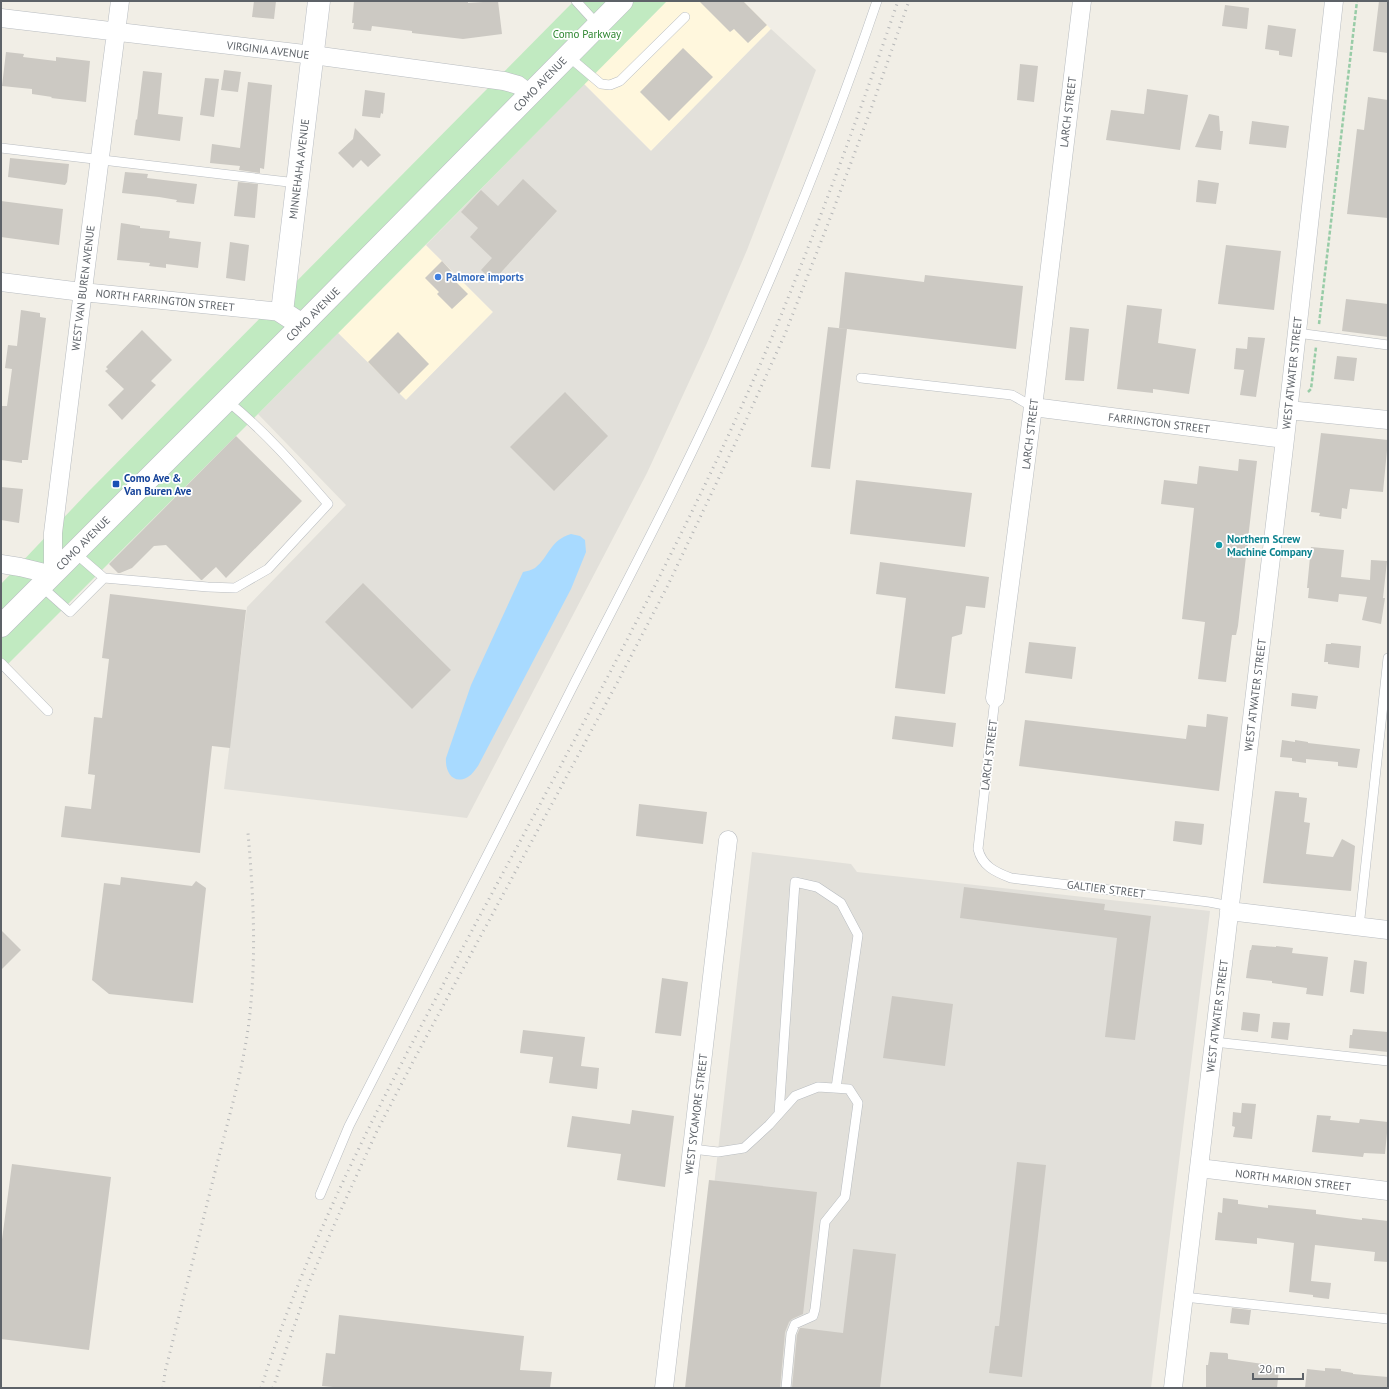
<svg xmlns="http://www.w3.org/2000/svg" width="1389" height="1389" font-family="'PT Sans',sans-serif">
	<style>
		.commercial { fill: #fff7dd }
		.industrial { fill: #e2e0da }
		.green { fill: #c1eac1 }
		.water { fill: #a8daff }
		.building { fill: #ccc9c3 }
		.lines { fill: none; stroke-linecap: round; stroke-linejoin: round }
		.service-casing { stroke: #b8bcc0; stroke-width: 10 }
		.minor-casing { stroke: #b8bcc0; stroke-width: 19 }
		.secondary-casing { stroke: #b9bdc3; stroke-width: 23 }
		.path { stroke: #98cca7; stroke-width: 2.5; stroke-dasharray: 4 2; stroke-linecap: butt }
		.service { stroke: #fff; stroke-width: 9 }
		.minor { stroke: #fff; stroke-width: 18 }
		.secondary { stroke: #fff; stroke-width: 22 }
		.rail { stroke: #b5b6b7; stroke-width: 3; stroke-dasharray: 1 5; stroke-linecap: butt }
		.shop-dot { fill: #3f7fe0; stroke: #fff; stroke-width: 1.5 }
		.transit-dot { fill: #1a4fb4; stroke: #fff; stroke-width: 1.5 }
		.culture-dot { fill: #0f9aa8; stroke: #fff; stroke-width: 1.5 }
		.labels { text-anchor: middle; stroke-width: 3.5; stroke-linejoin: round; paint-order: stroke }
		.park-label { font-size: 11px; fill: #2e8630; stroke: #fff }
		.street-label { font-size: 11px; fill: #5d6268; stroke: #fff }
		.shop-label { font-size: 11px; font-weight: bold; fill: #366cbe; stroke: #fff; text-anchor: start }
		.transit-label { font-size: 11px; font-weight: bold; fill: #164399; stroke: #fff; text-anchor: start }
		.culture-label { font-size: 11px; font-weight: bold; fill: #0d838f; stroke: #fff; text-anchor: start }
	</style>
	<rect width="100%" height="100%" fill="#f1eee6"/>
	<path class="commercial" d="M667,1H743L771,29L651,151L584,84Z
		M426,245L493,312L406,400L338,333Z"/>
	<path class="industrial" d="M771,29L816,70L783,157L747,250L707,343L647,473L467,818L224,789L247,607L346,505L258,414L338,333L406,400L493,312L426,245L584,84L651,151Z
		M752,852L851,864L857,872L1210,911L1151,1388H691Z"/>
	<path class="green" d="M574,1H667L258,414L1,671V584L89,491Z"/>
	<path class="water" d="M571,534L580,536L585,540L586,552L571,589L478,766C475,770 471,776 466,778C452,784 445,771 446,758L471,685L523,572C527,571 532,570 535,568C549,557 550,540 571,534Z"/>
	<path class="building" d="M254,1H276L274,19L252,17Z
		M354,1H468V3L498,1L502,34L463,39L412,33V31L372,26L371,31L353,29L354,23H352Z
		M699,1H743L767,25L748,43L734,29L730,32Z
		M1379,1L1388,2V53L1373,51Z
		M1225,5L1249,8L1247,29L1222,26Z
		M1268,25L1296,29L1292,57L1279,55V51L1265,49Z
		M683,48L713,77L669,121L640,92Z
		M6,52L24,54L23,57L56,61V57L90,61L86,102L51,98L52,97L32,94V89L2,86Z
		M1020,64L1038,66L1034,102L1017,100Z
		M224,70L241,72L238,92L221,90Z
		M143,71L162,73L158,114L183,117L180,141L134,135L136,119L137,120Z
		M205,78L219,79L214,117L200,115Z
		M248,82L272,85L264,169L260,168V173L239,170L240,166L210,163L212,144L240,148Z
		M1147,89L1188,95L1180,150L1106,140L1111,110L1144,114Z
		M365,90L385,93L383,114L381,113L380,118L362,116Z
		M1368,97L1388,100V218L1347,214L1357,129L1364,130Z
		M1209,114L1219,116L1220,131H1223L1221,150L1195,147Z
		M1252,121L1289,126L1286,148L1249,144Z
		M355,128L381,155L368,167L361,160L353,168L338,153L353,139Z
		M10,158L69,164L67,182L65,185L8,177Z
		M125,172L148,174L147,178L197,184L194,204L176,202L177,200L159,197L122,193Z
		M523,179L557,211L493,281L481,270L492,258L470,237L478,228L461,212L481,190L498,206Z
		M1198,180L1219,183L1216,204L1196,202Z
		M238,182L258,184L255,218L234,216Z
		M1,201L63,209L59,245L1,237Z
		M121,223L140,226V228L170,231L169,238L201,242L198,268L166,264V268L149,266L150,263L117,260Z
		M230,242L249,245L245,281L226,278Z
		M1226,245L1281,251L1274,310L1218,304Z
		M442,261L454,274L451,277L468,294L452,309L437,294L439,292L425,278Z
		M845,272L924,282L925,275L1023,286L1016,349L839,328Z
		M1346,299L1388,304V337L1342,331Z
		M1127,305L1162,309L1158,343L1196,349L1189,394L1153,389V393L1117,389Z
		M21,310L40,313V317L46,318L28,460H22V463L1,460V406H7L12,369L5,368L8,345L17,346Z
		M828,327L847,329L830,469L811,467Z
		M1070,327L1089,329L1084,381L1065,380Z
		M142,330L172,360L151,381L156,385L122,420L108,405L124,389L105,371L108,369L106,367Z
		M398,332L429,364L399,394L368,362Z
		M1248,337L1265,338L1256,397L1240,395L1244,370L1234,369L1236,348L1247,349Z
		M1337,356L1357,358L1354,381L1334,379Z
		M565,392L608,436L554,491L510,447Z
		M1321,433L1388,440L1383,492L1350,489L1347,509L1342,508L1341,519L1319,516L1320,513L1311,512Z
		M236,436L302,501L226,578L216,567L202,580H201L166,545L154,546L132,568L120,573H118L109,564Z
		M1239,459L1257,461L1238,626L1236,635H1232L1226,682L1198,679L1205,622L1182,619L1194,508L1161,504L1164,480L1197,484L1199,466L1238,471Z
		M856,480L972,493L965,547L850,534Z
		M1,487L23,489L19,523L1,520Z
		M1311,547L1344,550L1341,577L1370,580L1371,560L1387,561L1383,598H1385L1381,624L1362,620L1367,597L1339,594L1338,602L1308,598L1309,588H1307Z
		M880,562L989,577L985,608L966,606L962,634L952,637L945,694L895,688L906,598L876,594Z
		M363,583L451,670L412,709L325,622Z
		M110,594L246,610L230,748L212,746L200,853L61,837L65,806L91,809L95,775L88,774L94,717L102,718L109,659L102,658Z
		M1029,642L1076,647L1072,679L1025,673Z
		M1331,643L1361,646L1359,668L1328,664V662H1324L1326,644H1331Z
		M1292,693L1318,696L1316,709L1291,706Z
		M1207,714L1228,717L1219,791L1019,766L1025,720L1186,739L1188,725L1206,727Z
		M895,716L956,723L953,747L892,739Z
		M1282,740L1295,742V740L1308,742V743L1360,749L1357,768L1338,766V762L1306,759V763L1292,761V758L1280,757Z
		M1275,791L1299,793V797L1307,798L1304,822L1310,823L1306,854L1333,857L1342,839L1355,846L1351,891L1263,883Z
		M639,804L707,812L703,844L636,836Z
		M1175,821L1204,824L1202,844L1201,845L1173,841Z
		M121,877L192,886L196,881L206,888L193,1003L109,994L92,980L104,883L120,885Z
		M964,887L1105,904L1104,910L1151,916L1135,1040L1105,1037L1117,938L960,918Z
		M1,930L21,950L1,970Z
		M1252,945L1276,947V946L1293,948L1292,953L1328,957L1323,996L1306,994L1307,988L1272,983V981L1246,978L1250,950H1251Z
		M1354,960L1367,962L1364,994L1350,992Z
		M662,978L688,982L681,1036L655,1033Z
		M892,996L953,1004L945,1066L883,1058Z
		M1243,1012L1260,1014L1258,1032L1241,1030Z
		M1273,1022L1290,1023L1288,1040L1271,1038Z
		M1353,1029L1388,1032V1052L1349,1048L1350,1035H1352Z
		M523,1030L585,1037L581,1066L599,1068L597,1089L549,1083L553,1057L520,1053Z
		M1242,1103L1256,1104L1252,1139L1233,1137L1235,1127L1232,1126L1233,1112L1241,1113Z
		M632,1110L674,1116L665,1187L617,1180L621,1154L567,1147L572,1116L630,1124Z
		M1317,1115L1331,1116L1330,1120L1359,1123L1360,1119L1388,1122L1385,1154L1364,1153L1363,1157L1312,1152Z
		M1017,1162L1046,1165L1022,1377L989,1373L995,1326H999Z
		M12,1164L111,1177L89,1350L1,1339V1247Z
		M709,1180L817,1192L803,1314L792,1319L789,1322L785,1332L780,1388H685Z
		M1223,1198L1238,1200V1204L1268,1208V1205L1316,1210V1214L1362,1220V1218L1388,1221V1262L1374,1261L1375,1252L1315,1245L1311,1281L1331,1283L1329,1299L1313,1297V1295L1289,1292L1294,1243L1257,1238V1244L1215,1240L1218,1212L1222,1213Z
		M853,1249L896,1254L880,1388H792L797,1335L800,1328H802L843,1333Z
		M1232,1308L1251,1310L1249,1325L1230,1323Z
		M339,1315L524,1336L520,1370L552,1372L550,1388H344L322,1386L326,1353L335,1354Z
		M1210,1352L1227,1353L1228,1354V1359L1263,1364V1367L1279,1369L1277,1388H1206V1365H1208Z
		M1325,1368L1341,1369V1371L1353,1373V1374L1388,1377V1388H1305L1307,1369L1325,1371Z"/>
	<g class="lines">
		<g class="service-casing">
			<path id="service" d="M576,1L598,25
				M568,56L601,84L610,85L620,81L685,17
				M1,148L297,183
				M1297,333L1388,345
				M861,378L1012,395L1033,407
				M74,552L104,578L208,587L235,588L268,569L328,504C296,467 264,430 226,400
				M41,586L70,612L104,578
				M1,663L48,711
				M995,698L978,849C982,866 995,872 1011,878L1209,902L1230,906
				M1359,927L1388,658
				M1214,1042L1388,1061
				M779,1114L795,882L817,887L841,903L858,935L836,1088
				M692,1149L718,1152L744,1148L769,1125L795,1096L818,1087L849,1089L858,1103L845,1197L825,1222L815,1309L813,1316L795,1324L791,1334L786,1388
				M320,1195L349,1126C424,979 499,833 573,686C630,575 689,464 739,350C790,236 837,119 877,1
				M1184,1297L1388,1319"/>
		</g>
		<g class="minor-casing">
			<path id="minor" d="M1,18L313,55L504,81L518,85L530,94
				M1,282L82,292L282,312
				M1033,407L1285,439
				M1288,410L1388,420
				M1,564L20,567L53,575V533L86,266L120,1
				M995,698L1033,407L1082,1
				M1229,911L1388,930
				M1199,1168L1388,1191
				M664,1388L728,840
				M1173,1388L1285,439L1334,1"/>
		</g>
		<g class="secondary-casing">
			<path id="secondary" d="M302,325L282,312L319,1
				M1,626L302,325L622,1"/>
		</g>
		<path class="path" d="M1319,324L1357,1
			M1308,392L1311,389L1316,347"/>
		<use href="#service" class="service"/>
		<use href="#minor" class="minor"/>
		<use href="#secondary" class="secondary"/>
		<path class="rail" d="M163,1388L165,1372C183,1300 201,1228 219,1156C232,1106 247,1054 251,1002C256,946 253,890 248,833
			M261,1388C306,1246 374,1114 444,983C498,881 554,780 607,678C668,562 727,445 777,325C821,218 861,110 898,1
			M273,1388L309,1283L339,1214L377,1131L416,1056L616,685L668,585L743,427L785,334L831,216L870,112L909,1"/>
	</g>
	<circle class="shop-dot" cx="438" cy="277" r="4"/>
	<rect class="transit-dot" x="112" y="480" width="8" height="8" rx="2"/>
	<circle class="culture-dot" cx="1219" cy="545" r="4"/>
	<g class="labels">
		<g class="park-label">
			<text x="587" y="38">Como Parkway</text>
		</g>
		<g class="street-label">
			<text transform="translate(268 50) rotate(7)" y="4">VIRGINIA AVENUE</text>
			<text transform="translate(540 84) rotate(-46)" y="4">COMO AVENUE</text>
			<text transform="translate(1068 112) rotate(-83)" y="4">LARCH STREET</text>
			<text transform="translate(299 169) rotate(-83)" y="4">MINNEHAHA AVENUE</text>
			<text transform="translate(83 288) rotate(-83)" y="4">WEST VAN BUREN AVENUE</text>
			<text transform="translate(165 300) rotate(6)" y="4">NORTH FARRINGTON STREET</text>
			<text transform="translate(313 314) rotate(-45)" y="4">COMO AVENUE</text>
			<text transform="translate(1292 373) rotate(-84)" y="4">WEST ATWATER STREET</text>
			<text transform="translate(1159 423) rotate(7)" y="4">FARRINGTON STREET</text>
			<text transform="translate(1030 434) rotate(-83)" y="4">LARCH STREET</text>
			<text transform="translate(83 543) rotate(-45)" y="4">COMO AVENUE</text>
			<text transform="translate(1255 695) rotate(-83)" y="4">WEST ATWATER STREET</text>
			<text transform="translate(989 755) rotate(-83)" y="4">LARCH STREET</text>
			<text transform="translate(1106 889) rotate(7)" y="4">GALTIER STREET</text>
			<text transform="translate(1217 1016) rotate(-83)" y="4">WEST ATWATER STREET</text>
			<text transform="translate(696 1114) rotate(-83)" y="4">WEST SYCAMORE STREET</text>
			<text transform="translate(1293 1180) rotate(7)" y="4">NORTH MARION STREET</text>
		</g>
		<g class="shop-label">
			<text x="446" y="281">Palmore imports</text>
		</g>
		<g class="transit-label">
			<text x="124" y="482">Como Ave &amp;<tspan x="124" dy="13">Van Buren Ave</tspan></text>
		</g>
		<g class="culture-label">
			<text x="1227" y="543">Northern Screw<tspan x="1227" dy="13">Machine Company</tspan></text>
		</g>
	</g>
	<rect width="1389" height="1389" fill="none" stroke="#5d6268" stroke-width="4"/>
	<path d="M1253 1373v6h50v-6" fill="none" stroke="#5d6268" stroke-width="2"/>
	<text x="1259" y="1373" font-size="12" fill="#5d6268" stroke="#ffffff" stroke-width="3" paint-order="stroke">20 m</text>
</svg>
